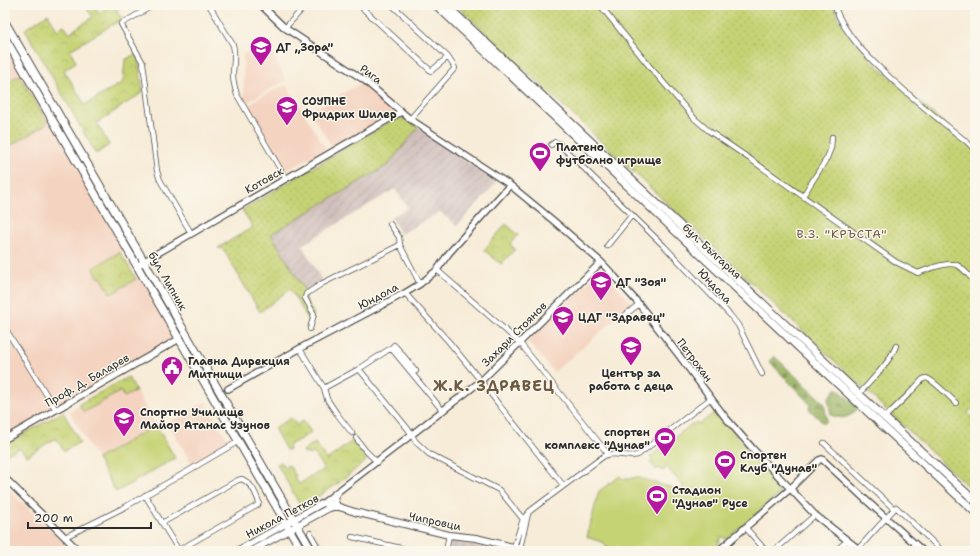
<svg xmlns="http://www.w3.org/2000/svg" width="980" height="556" font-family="'Shantell Sans',sans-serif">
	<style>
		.built { fill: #f4d3c0 }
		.industrial { fill: url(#industrial-furrows) }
		.grass { fill: url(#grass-dots); stroke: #787f50 }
		.forest { fill: url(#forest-firs); stroke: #647048 }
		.park { fill: url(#park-crowns); stroke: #787f50 }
		.pitch { fill: #c6d374; stroke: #787f50 }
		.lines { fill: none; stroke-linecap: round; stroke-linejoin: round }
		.minor-casing { stroke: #4a4845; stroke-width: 6 }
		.tertiary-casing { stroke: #4a4845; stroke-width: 8 }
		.secondary-casing { stroke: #4a4845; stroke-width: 8 }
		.primary-casing { stroke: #4a4845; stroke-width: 9 }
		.trunk-casing { stroke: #4a4845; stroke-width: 9 }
		.minor { stroke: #fff; stroke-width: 4.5 }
		.tertiary { stroke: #fff; stroke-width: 5.5 }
		.secondary { stroke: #fff; stroke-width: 6 }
		.primary { stroke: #fff; stroke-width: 7 }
		.trunk { stroke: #fff; stroke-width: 7 }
		.labels { text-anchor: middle; stroke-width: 3; stroke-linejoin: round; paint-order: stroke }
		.poi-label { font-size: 11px; font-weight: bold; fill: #2b2b2b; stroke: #fbf7ec; text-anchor: start }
		.street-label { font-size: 11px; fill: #2b2b2b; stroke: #fbf7ec }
		.neighbourhood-label { font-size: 12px; letter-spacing: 1px; fill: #6e5a42; stroke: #fbf7ec }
		.district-label { font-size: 15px; font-weight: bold; letter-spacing: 1px; fill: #6e5a42; stroke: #fbf7ec }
	</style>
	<defs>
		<pattern id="industrial-furrows" width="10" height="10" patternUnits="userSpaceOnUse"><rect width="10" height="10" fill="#d0c0bc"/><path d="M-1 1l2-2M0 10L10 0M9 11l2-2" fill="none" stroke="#b3a5a2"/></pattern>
		<pattern id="grass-dots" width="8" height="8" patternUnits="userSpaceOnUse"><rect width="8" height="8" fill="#c6d374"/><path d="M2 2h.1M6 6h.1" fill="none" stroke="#aab565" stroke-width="1.8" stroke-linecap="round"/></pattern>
		<pattern id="forest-firs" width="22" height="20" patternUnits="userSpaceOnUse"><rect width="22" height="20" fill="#9cb566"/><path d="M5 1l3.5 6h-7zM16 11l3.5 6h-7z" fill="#7f9354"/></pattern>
		<pattern id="park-crowns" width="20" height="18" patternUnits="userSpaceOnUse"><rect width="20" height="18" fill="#c6d374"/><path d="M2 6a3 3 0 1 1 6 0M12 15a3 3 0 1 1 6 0" fill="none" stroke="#aab565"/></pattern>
	</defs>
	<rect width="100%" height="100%" fill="#fbf7ec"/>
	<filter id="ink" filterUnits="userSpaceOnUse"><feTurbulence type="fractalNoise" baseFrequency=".025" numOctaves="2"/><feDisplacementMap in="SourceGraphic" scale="8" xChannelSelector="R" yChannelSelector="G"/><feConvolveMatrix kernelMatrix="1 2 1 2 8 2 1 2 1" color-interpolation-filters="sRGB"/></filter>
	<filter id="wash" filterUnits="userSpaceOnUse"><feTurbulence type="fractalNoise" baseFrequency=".012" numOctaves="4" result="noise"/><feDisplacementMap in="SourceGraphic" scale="16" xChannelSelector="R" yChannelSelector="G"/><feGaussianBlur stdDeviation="0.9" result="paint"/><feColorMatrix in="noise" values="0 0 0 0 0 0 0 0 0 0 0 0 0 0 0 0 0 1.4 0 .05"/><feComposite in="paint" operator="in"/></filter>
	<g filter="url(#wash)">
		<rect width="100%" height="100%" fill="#f7ecd8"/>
		<path class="built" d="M5,30L131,246L94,268L99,277L101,276L111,294L145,273L183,337L5,442Z
			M266,42L286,80L247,102L244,99L243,54Z
			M361,83L394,113L333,148L310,112Z
			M286,85L326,149L287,170L249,106L258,98Z
			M602,271L633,304L554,372L527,341L569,299Z
			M128,377L175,458L116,492L69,411Z
			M205,402L229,442L192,464L168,423Z
			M5,486L46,526L73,551H5Z"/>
		<path class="industrial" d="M418,127L496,183L457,226L440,212L401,234L391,217L408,208L395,189L302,245L324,284L307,294L283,256L271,234L388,165Z
			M450,541L501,551H448Z"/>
		<path class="grass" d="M456,5H834L838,18L875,64L975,150V407L968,412L975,422V493Z
			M19,75L48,123L5,149V84Z
			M399,116L418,127L388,165L271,234L307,294L305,299L314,314L308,319L290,289L260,312L223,249L218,248L253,227L242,210Z"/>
		<path class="forest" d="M774,356L824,403L827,420L824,424L809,409L810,404L769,361Z
			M837,388L858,408C850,418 843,420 831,415L828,398Z"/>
		<path class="park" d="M94,5L99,13L106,8L104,5H123L116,10L122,19L70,50L76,62L64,70L85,105L123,82L125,60L137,53L143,92L97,123L109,145L96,154L25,29L48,14L57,30L64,25L69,33L93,17L87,9Z
			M506,224L518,235L510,244L515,249L501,264L484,250Z
			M120,252L136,279L111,294L101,277L99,278L93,268Z
			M128,377L136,391L124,397L121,391L84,412L79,404Z
			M63,412L80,442L64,451L56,438L54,439L27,456L19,448L5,455V444Z
			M291,418L297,425L303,421L311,432C304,438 296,441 288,446L289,450H286L274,428Z
			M352,441L367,460L336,485L301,507L277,464L281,462L284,467L289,465L296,476L294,477L299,484L324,469L313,452L309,455L308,453L305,454L303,451L306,448L315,443L327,460Z"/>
		<path class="pitch" d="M715,412L774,478L772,480L776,484L774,486L780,493L727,539L721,537L719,543L713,551H618L606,547L604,543L587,537L599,491L620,476L623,479H629L636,477L680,490L684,487L669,470L670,469L668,467L662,471L659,468L656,470L650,462L652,460L650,457L693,423L694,424L696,422L700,424Z
			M156,425L175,458L116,492L97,459Z"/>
	</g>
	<g filter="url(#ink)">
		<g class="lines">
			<g class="minor-casing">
				<path id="minor" d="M154,5L121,24L143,63L157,171L160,180L191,233
					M209,5L233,45C236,55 233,65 233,75C233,82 235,88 237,95L286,179
					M359,5L431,71L448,57
					M392,5L448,57L455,68L410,119
					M600,5L650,67L695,119L709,131L750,159L896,262L918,273C928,269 950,260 959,266C965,270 970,277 975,282
					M834,5C845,37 872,61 896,83C919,104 943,123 967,142L975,150
					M285,28L306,5
					M551,145L555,142L558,143L664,246L730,315L738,325L762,374
					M803,196L827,158L831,148L832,137
					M390,224L399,237L400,245L420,284
					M607,246L632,215
					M437,270L520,343L608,454
					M405,293L449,342L481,381L500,406L563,485
					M619,320L639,304
					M5,328L56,410
					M310,329L314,314L305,298L306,294L323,283L400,245
					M391,348L394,345L396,347L416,371L412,373
					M300,349L324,388L327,399L337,414L352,433
					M359,369L391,348L443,411
					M324,388L359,369L408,429L416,442L429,454L499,490L523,519
					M859,394C872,379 888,365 896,346
					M884,418L909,394L923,379C924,379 925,378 926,378C932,379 951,398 956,403
					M356,438L365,450L377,462
					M824,443L894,509
					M145,495L179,551
					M162,523L238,480L242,479C252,484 255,492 259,502L258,505L179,550
					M745,527L766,551
					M310,533L320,551
					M65,537L125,507L188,471L239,441
					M352,537L414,551
					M514,547L523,519L530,511L604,456C615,451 627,458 638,455L711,398
					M520,548L528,514
					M858,549L896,507L942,551
					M446,551L449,535
					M774,551L815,515
					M835,551L847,541"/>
			</g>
			<g class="tertiary-casing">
				<path id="tertiary" d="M261,5L285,28L364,80L410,119L510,185L555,222L601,262L615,277L639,304L678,354L725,417L753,449L815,515L861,551
					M137,266L151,257L401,112
					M228,389L306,345L405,293L420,284L437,270L449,253L465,235L510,185
					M5,439L179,339
					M5,478L79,551
					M323,503L481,381L601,262
					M718,551L790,489L819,460L822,459L867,501L923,551"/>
			</g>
			<g class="secondary-casing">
				<path id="secondary" d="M337,507L334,498L337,492
					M237,551L323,503L330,504L355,512L449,535L476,538L530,551
					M251,551L327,509L333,507H337"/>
			</g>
			<g class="primary-casing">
				<path id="primary" d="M5,22L312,551
					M5,38L302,551"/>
			</g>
			<g class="trunk-casing">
				<path id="trunk" d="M436,5L810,358L975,512
					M446,5L859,394L975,501"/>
			</g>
			<use href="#minor" class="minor"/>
			<use href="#tertiary" class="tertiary"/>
			<use href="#secondary" class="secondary"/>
			<use href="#primary" class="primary"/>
			<use href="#trunk" class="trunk"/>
		</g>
	</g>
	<defs>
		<g id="school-pin" transform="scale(1.15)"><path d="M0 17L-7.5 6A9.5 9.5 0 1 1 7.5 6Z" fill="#b5179e" stroke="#fbf7ec"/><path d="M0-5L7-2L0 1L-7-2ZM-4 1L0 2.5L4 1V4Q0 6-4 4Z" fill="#fff"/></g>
		<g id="stadium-pin" transform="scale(1.15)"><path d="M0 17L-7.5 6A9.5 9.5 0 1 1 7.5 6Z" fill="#b5179e" stroke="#fbf7ec"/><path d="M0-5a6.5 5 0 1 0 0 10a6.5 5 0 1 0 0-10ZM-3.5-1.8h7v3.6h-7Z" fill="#fff"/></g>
		<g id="civic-pin" transform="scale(1.15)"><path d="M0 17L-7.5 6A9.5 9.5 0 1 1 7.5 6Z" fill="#b5179e" stroke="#fbf7ec"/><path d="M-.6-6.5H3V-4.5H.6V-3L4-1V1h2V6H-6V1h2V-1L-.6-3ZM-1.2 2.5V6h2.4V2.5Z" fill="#fff"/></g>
	</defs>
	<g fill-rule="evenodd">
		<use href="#school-pin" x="261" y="47"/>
		<use href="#school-pin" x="287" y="107"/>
		<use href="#stadium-pin" x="540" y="153"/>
		<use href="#school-pin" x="601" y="282"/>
		<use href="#school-pin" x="563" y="317"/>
		<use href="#school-pin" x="631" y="347"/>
		<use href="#civic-pin" x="172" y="367"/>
		<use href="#school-pin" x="124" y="418"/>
		<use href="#stadium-pin" x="665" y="438"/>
		<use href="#stadium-pin" x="725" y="461"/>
		<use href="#stadium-pin" x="657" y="496"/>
	</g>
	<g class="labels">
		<g class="poi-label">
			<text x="276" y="51">ДГ „Зора"</text>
			<text x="302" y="105">СОУПНЕ<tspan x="302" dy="13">Фридрих Шилер</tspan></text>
			<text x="556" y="151">Платено<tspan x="556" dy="13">футболно игрище</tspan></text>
			<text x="616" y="286">ДГ "Зоя"</text>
			<text x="578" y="321">ЦДГ "Здравец"</text>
			<text x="188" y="365">Главна Дирекция<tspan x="188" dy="13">Митници</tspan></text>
			<text x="631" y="377" text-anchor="middle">Център за<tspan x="631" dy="13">работа с деца</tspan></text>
			<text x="140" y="416">Спортно Училище<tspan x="140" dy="13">Майор Атанас Узунов</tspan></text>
			<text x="650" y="436" text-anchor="end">спортен<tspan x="650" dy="13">комплекс "Дунав"</tspan></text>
			<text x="740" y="459">Спортен<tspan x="740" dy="13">Клуб "Дунав"</tspan></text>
			<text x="672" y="494">Стадион<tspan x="672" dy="13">"Дунав" Русе</tspan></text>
		</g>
		<g class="street-label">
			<text transform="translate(371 74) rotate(37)" y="4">Рига</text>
			<text transform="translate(264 180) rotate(-30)" y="4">Котовск</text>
			<text transform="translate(712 251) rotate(43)" y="4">бул. България</text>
			<text transform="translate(168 281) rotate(60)" y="4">бул. Липник</text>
			<text transform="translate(715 286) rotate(47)" y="4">Юндола</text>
			<text transform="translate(378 296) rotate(-28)" y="4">Юндола</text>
			<text transform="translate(514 334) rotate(-45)" y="4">Захари Стоянов</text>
			<text transform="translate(695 360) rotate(53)" y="4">Петрохан</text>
			<text transform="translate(87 380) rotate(-30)" y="4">Проф. Д. Баларев</text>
			<text transform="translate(282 516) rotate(-28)" y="4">Никола Петков</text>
			<text transform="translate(435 521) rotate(12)" y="4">Чипровци</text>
		</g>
		<g class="neighbourhood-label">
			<text x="842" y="238">В.З. "КРЪСТА"</text>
		</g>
		<g class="district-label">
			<text x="494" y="391">Ж.К. ЗДРАВЕЦ</text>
		</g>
	</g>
	<rect width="980" height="556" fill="none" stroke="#fbf7ec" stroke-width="20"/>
	<path d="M28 522v6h123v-6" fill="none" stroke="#2b2b2b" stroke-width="2"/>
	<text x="34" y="522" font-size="12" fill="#2b2b2b" stroke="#fbf7ec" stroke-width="3" paint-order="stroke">200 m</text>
</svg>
